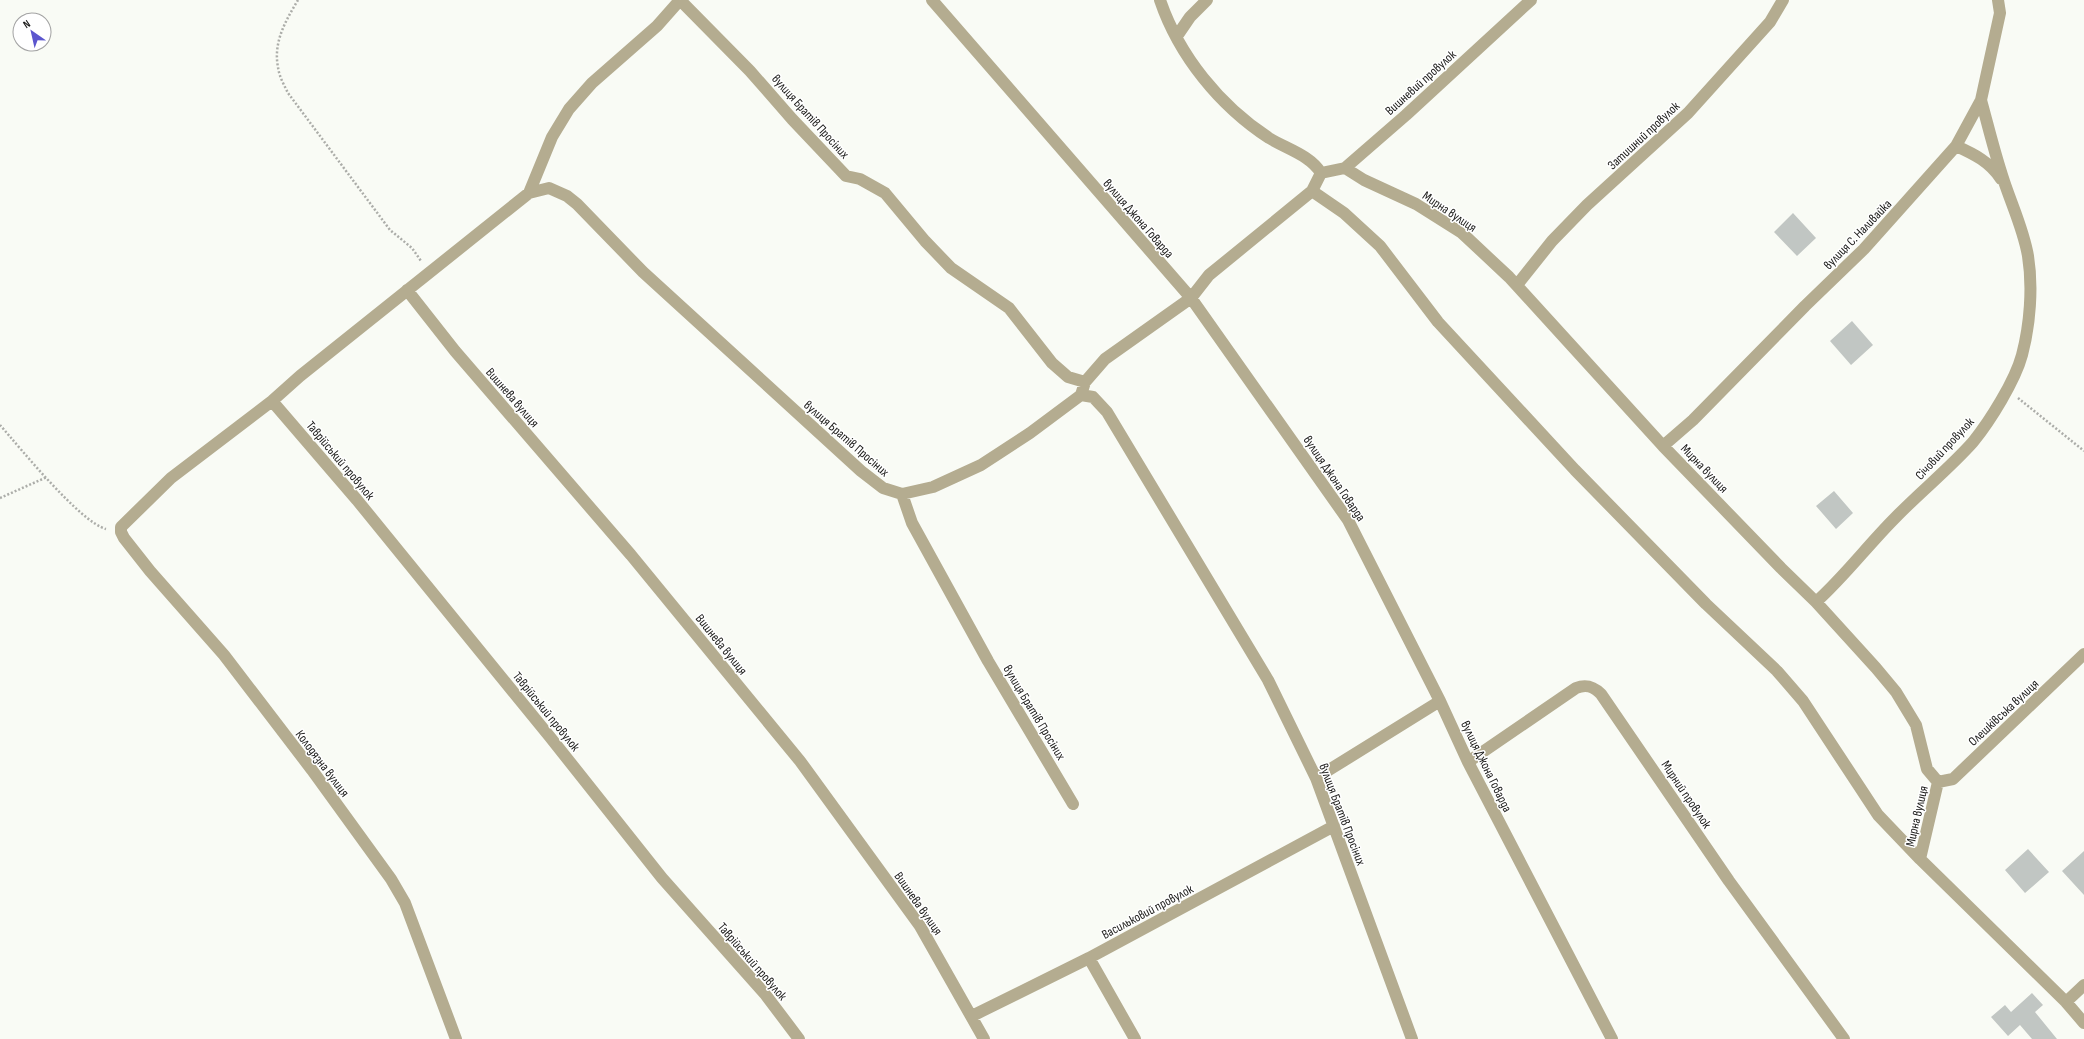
<svg xmlns="http://www.w3.org/2000/svg" width="2084" height="1039" font-family="'Sofia Sans Condensed',sans-serif">
	<style>
		.building { fill: #c1c6c3 }
		.lines { fill: none; stroke-linecap: round; stroke-linejoin: round }
		.path { stroke: #acada9; stroke-width: 2.5; stroke-dasharray: 2 2; stroke-linecap: butt }
		.street { stroke: #b4ac90; stroke-width: 12 }
		.labels { text-anchor: middle; stroke-width: 3; stroke-linejoin: round; paint-order: stroke }
		.street-label { font-size: 13px; fill: #1a1a18; stroke: #fff }
	</style>
	<rect width="100%" height="100%" fill="#f9fbf5"/>
	<path class="building" d="M1793,213L1816,238L1797,256L1774,232Z
		M1852,321L1873,345L1851,365L1830,341Z
		M1834,491L1853,513L1836,529L1816,506Z
		M2028,849L2049,872L2025,893L2005,870Z
		M2084,851V895L2062,871Z
		M2032,993L2043,1005L2035,1012L2057,1039H2032L2020,1025L2008,1036L1991,1017L2005,1005L2011,1012Z"/>
	<g class="lines">
		<path class="path" d="M298,0C286,20 273,42 278,67C279,76 284,85 288,93L390,230L412,248L421,261
			M2018,398L2084,451
			M0,425C21,449 80,522 106,529
			M0,498L47,477"/>
		<path class="street" d="M680,0L750,71L792,119L846,176L860,179L885,193L925,241L951,268L1009,308L1052,363L1068,377L1085,382
			M932,0L1191,298L1348,520L1440,701L1468,762L1612,1039
			M1160,0C1179,56 1220,106 1269,138C1287,149 1310,155 1321,173
			M1177,36L1190,17L1207,0
			M1956,146C1974,154 1990,162 2001,179
			M1345,168L1364,180L1416,204L1462,233L1509,277L1663,446L1781,568L1816,602L1876,668L1896,692L1916,725L1927,769L1938,782L1920,859
			M1321,173L1345,168L1406,115L1531,0
			M1312,191L1344,213L1380,246L1438,322L1575,470L1706,604L1777,671L1803,701L1878,815L1920,859L2066,1002L2084,1023
			M529,193L549,188L567,196L577,204L643,272L861,471L883,488L902,494
			M1517,285L1552,241L1587,205L1688,113L1770,22L1783,0
			M407,290L455,351L631,555L800,761L920,926L984,1039
			M1081,395L1093,397L1107,412L1268,680L1316,778L1412,1039
			M272,401L357,500L550,737L662,878L765,994L799,1039
			M1663,446L1693,420L1805,306L1864,249L1956,146L1981,100L2000,13L1998,0
			M902,494L933,487L981,465L1030,433L1081,395L1085,382L1105,359L1191,298L1209,275L1312,191L1321,173
			M902,494L912,523L988,661L1073,804
			M1816,602C1844,577 1868,545 1895,518C1920,492 1949,469 1973,442C1990,421 2015,381 2022,355C2030,325 2033,287 2028,256C2024,232 2014,210 2006,187C1996,159 1989,129 1981,100
			M1468,762L1576,688C1586,684 1593,686 1601,694L1729,881L1844,1039
			M1316,778L1440,701
			M1938,782L1953,779L2084,654
			M1089,958L1135,1039
			M2066,1002L2084,985
			M972,1016L1089,958L1334,826
			M456,1039L405,903L391,879L312,770L224,655L150,571L124,538L121,532V527L171,478L272,401L300,376L529,193L552,137L569,109L592,83L657,26L680,0"/>
	</g>
	<g class="labels">
		<g class="street-label">
			<text transform="translate(1420 82) rotate(-42)" y="5">Вишневий провулок</text>
			<text transform="translate(811 116) rotate(48)" y="5">вулиця Братів Просіних</text>
			<text transform="translate(1643 135) rotate(-43)" y="5">Затишний провулок</text>
			<text transform="translate(1450 211) rotate(34)" y="5">Мирна вулиця</text>
			<text transform="translate(1139 218) rotate(49)" y="5">вулиця Джона Говарда</text>
			<text transform="translate(1857 234) rotate(-46)" y="5">вулиця С. Наливайка</text>
			<text transform="translate(513 397) rotate(49)" y="5">Вишнева вулиця</text>
			<text transform="translate(847 438) rotate(41)" y="5">вулиця Братів Просіних</text>
			<text transform="translate(1944 448) rotate(-47)" y="5">Січовий провулок</text>
			<text transform="translate(341 460) rotate(50)" y="5">Таврійський провулок</text>
			<text transform="translate(1705 468) rotate(46)" y="5">Мирна вулиця</text>
			<text transform="translate(1335 478) rotate(56)" y="5">вулиця Джона Говарда</text>
			<text transform="translate(722 644) rotate(51)" y="5">Вишнева вулиця</text>
			<text transform="translate(547 711) rotate(51)" y="5">Таврійський провулок</text>
			<text transform="translate(1035 712) rotate(59)" y="5">вулиця Братів Просіних</text>
			<text transform="translate(2003 712) rotate(-43)" y="5">Олешківська вулиця</text>
			<text transform="translate(323 763) rotate(53)" y="5">Колодязна вулиця</text>
			<text transform="translate(1487 766) rotate(64)" y="5">вулиця Джона Говарда</text>
			<text transform="translate(1687 794) rotate(56)" y="5">Мирний провулок</text>
			<text transform="translate(1343 814) rotate(69)" y="5">вулиця Братів Просіних</text>
			<text transform="translate(1916 816) rotate(-77)" y="5">Мирна вулиця</text>
			<text transform="translate(919 903) rotate(55)" y="5">Вишнева вулиця</text>
			<text transform="translate(1147 911) rotate(-28)" y="5">Васильковий провулок</text>
			<text transform="translate(753 961) rotate(49)" y="5">Таврійський провулок</text>
		</g>
	</g>
	<g transform="translate(32 32) rotate(326)"><circle r="19" fill="#ffffff" stroke="#a3a3a3"/>
	<path d="M0-3L7 15L0 10L-7 15Z" fill="#5c56ce"/>
	<text y="-6" font-size="11" font-weight="bold" text-anchor="middle" fill="#1a1a18">N</text>
	</g>
</svg>
